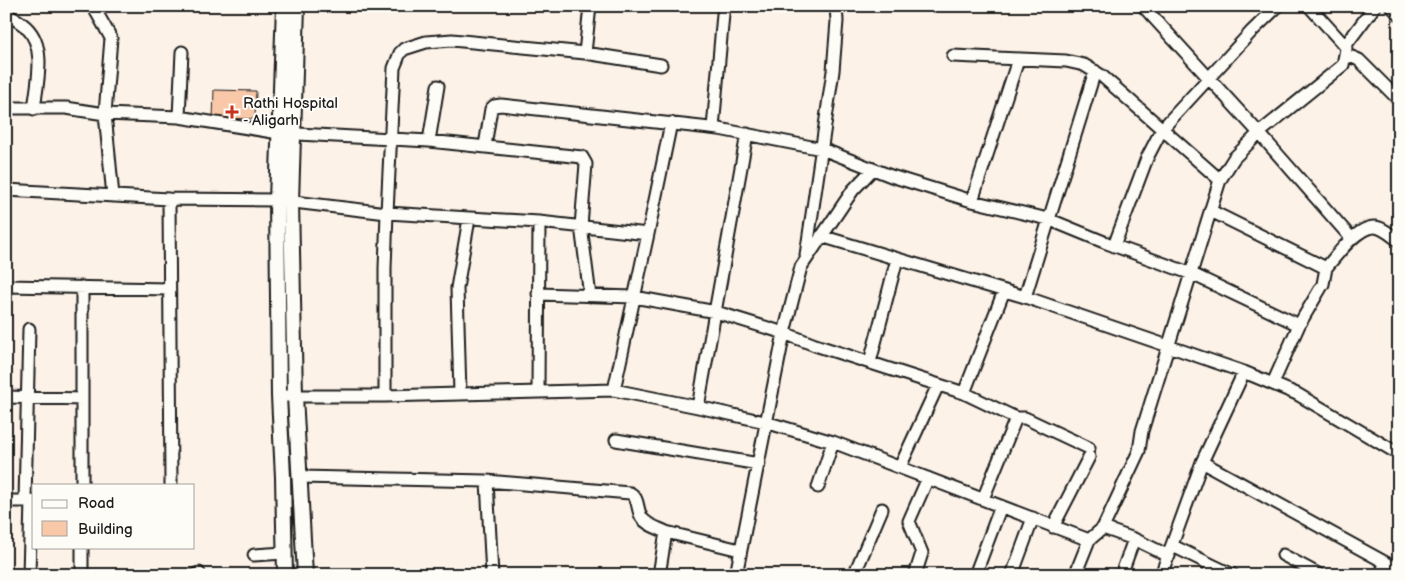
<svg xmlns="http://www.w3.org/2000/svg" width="1405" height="581" font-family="'Balsamiq Sans',sans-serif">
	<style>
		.building { fill: #f9c8a8; stroke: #1c1c1c }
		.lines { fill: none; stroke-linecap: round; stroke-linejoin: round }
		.minor-casing { stroke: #1c1c1c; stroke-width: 15 }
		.tertiary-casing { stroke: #1c1c1c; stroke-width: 18 }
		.minor { stroke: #fdfcf7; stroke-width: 11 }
		.tertiary { stroke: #fdfcf7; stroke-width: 14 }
		.poi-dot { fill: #c8321e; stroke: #fdfcf7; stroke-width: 2 }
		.labels { text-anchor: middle; stroke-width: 4; stroke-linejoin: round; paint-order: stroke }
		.poi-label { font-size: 15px; fill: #1c1c1c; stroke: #fdfcf7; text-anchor: start }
	</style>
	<rect width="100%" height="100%" fill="#fcf2e7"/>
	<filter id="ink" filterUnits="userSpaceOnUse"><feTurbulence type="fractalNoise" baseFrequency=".02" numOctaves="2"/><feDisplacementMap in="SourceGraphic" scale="10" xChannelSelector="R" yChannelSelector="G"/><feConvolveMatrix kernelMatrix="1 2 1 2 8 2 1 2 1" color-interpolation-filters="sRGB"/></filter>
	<g filter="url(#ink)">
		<path class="building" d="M214,90L256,91L255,119L213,118Z"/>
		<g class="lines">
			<g class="minor-casing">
				<path id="minor" d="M93,6L111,38L105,114L113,196
					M1143,6L1259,133L1352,239
					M1391,6L1399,14
					M6,16C14,17 20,22 26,27C47,47 37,83 34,109
					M1345,46L1375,6
					M585,53L590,6
					M953,56L1066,61L1084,65L1102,76L1220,180
					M1345,57H1352L1359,60L1399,100
					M1095,71L1025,297L1244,372L1297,394L1399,454
					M6,108H66L105,114L179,117L182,52
					M179,117L279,133L429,141L582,157L586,164L581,226L590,296
					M713,128L723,14
					M429,141L438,86
					M485,146L491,109L494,106L501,105L719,129L822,149L891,176L972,201L1048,219L1104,242L1192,274L1299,325
					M6,190L169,199L277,200L387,213L385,268V396
					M169,199L171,485
					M972,201L1018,60
					M1211,211L1326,268C1336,256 1357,227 1374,227C1383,227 1392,236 1399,241
					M539,222L648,234
					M821,236L1025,297
					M1114,246L1147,158L1162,129L1251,32L1278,6
					M806,255L833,71L837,21L836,6
					M6,286L169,289
					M82,287V485
					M538,294L634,297L716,312L784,333L815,345L964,393L1016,418H1025L1089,448
					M870,362L897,259
					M1273,383L1299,325L1323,284L1326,268
					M614,390L648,234L671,123
					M538,392L539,222L387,213L394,68L400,53L404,49L426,42L452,40L585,53L661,65
					M964,393L1004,291
					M460,394L457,288L469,219
					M279,396H385L614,390L698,407L765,422L833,442L1089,540L1103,528L1134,539L1169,556
					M6,397L82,399
					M698,407L747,134
					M616,440L759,464
					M1202,462L1399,570
					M900,467L938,385
					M300,477L487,481L630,493C640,499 636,509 642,518C647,525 658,528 666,532
					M487,481L492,575
					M818,487L833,442
					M983,499L1016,418
					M6,501H32
					M25,501L29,329
					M1053,527L1089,457
					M1103,528L1139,451L1142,431L1220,180L1234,158L1259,133L1343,65L1346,49L1345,46L1309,6
					M1173,546L1212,565L1208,575
					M82,547V575
					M254,555L284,553
					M1283,555L1320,575
					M1212,565L1233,575
					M29,575L31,501
					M194,575L199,573
					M659,575L666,532L740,550
					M736,575L784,333L801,267L853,190L873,169
					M854,575L882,509
					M915,575L922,553L909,521L928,478
					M975,575L1001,506
					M1012,575L1033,518
					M1075,575L1089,540
					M1121,575L1134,539
					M1161,575L1202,462L1244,372
					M1380,575L1386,563"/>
			</g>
			<g class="tertiary-casing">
				<path id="tertiary" d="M284,6L277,200L279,396L283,477L285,575
					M297,6L291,202L295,396L305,575"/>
			</g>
			<use href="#minor" class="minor"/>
			<use href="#tertiary" class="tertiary"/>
		</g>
	</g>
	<path class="poi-dot" d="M229.5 104.5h5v5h5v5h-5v5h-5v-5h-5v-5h5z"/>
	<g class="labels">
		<g class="poi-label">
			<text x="243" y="108">Rathi Hospital<tspan x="243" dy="17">- Aligarh</tspan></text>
		</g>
	</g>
	<rect width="1405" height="581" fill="none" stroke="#fdfcf7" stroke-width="25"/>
	<rect x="12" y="12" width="1380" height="556" fill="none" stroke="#1c1c1c" stroke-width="2" filter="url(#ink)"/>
	<rect x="32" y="484" width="162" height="65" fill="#fdfcf7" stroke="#a3a29f"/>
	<rect x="42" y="500" width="25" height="8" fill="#fdfcf7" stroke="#a3a29f"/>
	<text x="78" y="508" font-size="15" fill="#1c1c1c">Road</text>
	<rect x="42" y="521" width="25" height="15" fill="#f9c8a8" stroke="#a3a29f"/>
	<text x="78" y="534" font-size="15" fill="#1c1c1c">Building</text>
</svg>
